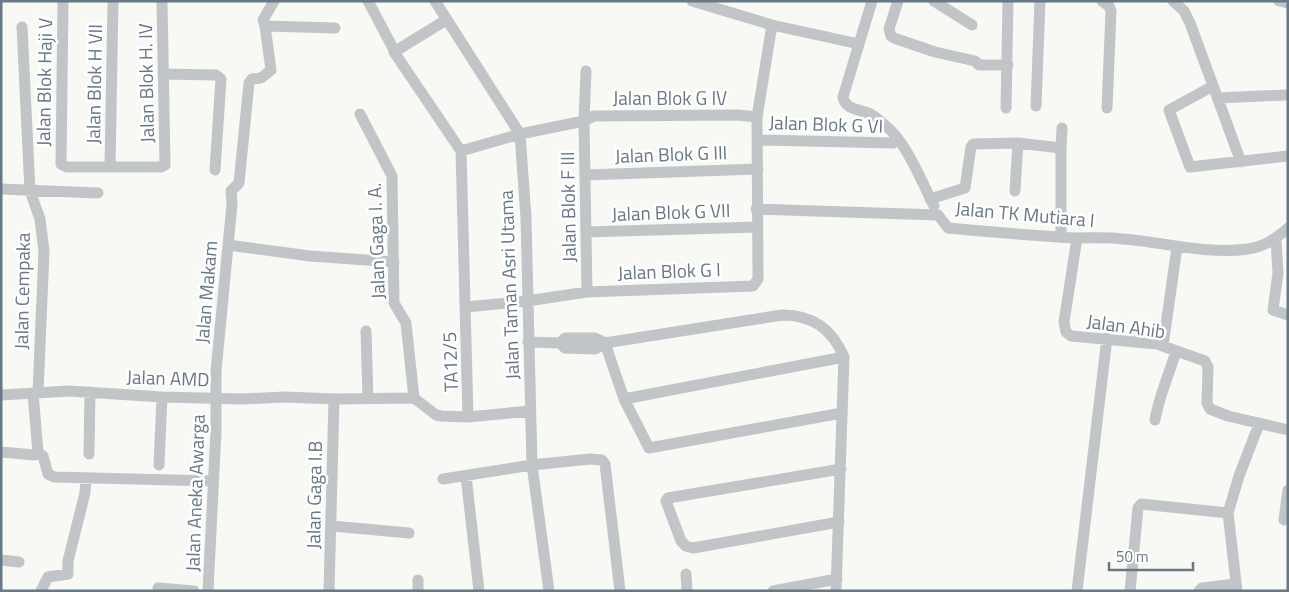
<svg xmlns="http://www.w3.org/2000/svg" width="1289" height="592" font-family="'Titillium Web',sans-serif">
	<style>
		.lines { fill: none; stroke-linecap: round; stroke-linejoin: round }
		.minor { stroke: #c1c5c8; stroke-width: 11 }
		.labels { text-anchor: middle; stroke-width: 5; stroke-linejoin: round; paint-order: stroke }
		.street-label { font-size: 19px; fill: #687884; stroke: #fff }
	</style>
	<rect width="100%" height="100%" fill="#f8f8f5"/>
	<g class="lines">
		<path class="minor" d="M63,1L61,164L67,167H161L165,165L162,1
			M274,1L263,20L265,26L335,28
			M368,1L394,50
			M435,1L520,134L526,218L532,465L549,591
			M692,1L772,25L859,44
			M872,1L843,97C845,110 860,109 870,114C876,117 881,122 886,126C906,142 922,182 934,206
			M898,1L889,29L891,36L894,38L935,52L975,61L979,65H1008
			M934,1L972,25
			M1102,1L1109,6L1111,11L1107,108
			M1173,1L1184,11L1190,23L1241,162
			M1279,1L1288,3
			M446,20L394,52L461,151
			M22,27L30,191L40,219L44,251L38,393
			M586,71L584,121L587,292
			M163,74L216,75L221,79L215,170
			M1213,86L1169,110L1190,167L1288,156
			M1218,98L1286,95
			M1036,106L1040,1
			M1006,108L1008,1
			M360,114L392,176L394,303L406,323L414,398
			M757,140L893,143
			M1061,148L1062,128
			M461,151L520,134L584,121L594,116L738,115L757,117
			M461,151L468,417
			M110,167L113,1
			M585,175L758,169
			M1,189L98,193
			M1015,191L1018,143
			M930,199L965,188L971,147L973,144L1018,143L1061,148V237
			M756,209L938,215L948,228C991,232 1034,236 1077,238C1093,238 1108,237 1123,239C1164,242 1207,255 1248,249C1264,247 1276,239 1288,228
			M586,232L757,227
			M1077,238L1064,322L1066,332L1071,336L1157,344L1205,361L1208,367L1207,403L1210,409L1228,416L1288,430
			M1276,239L1278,273L1273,310L1288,315
			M228,245L310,256L394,262
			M466,307L527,301L587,292L753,286L758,279L757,117L772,25
			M366,331L368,399
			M528,342L560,343L565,338H595L605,343L624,399L649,448L842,413
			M560,343L565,348L595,349L605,343L782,315C813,315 832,329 844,357L836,591
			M1163,346L1177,247
			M33,393L38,453
			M1,395L69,391L162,397L242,399L285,397L334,399L414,398L436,415L441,416L468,417L530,411
			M624,399L844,357
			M1155,420C1159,396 1169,375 1176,351
			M1,452L35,455L38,453
			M38,453L43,456L48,474L54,477L213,481
			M89,454L90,392
			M159,465L162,397
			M466,476L479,591
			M443,479L532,465L590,459L602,460L605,464L620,591
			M1284,520L1288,490
			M839,522L693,548L686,546L681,541L666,501L668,498L841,469
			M332,526L409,533
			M1,560L19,562
			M686,574L687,591
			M418,580V591
			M158,588L194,591
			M41,591L48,577L68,574V561L85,493L86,478
			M208,591L216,431V371L232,204L231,191L239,183L249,83L252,79L261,78L271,70L265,26
			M329,591L334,399
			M773,591L837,579
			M1077,591L1107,338
			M1130,591L1138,508L1141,504L1228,513
			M1199,591L1202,588L1236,584
			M1237,591L1228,513L1239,476L1259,424"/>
	</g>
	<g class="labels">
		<g class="street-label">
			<text transform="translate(44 82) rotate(-89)" y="7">Jalan Blok Haji V</text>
			<text transform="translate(146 83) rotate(-91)" y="7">Jalan Blok H. IV</text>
			<text transform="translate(94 84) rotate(-89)" y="7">Jalan Blok H VII</text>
			<text x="670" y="105">Jalan Blok G IV</text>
			<text transform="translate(826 124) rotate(2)" y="7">Jalan Blok G VI</text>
			<text transform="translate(671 154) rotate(-2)" y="7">Jalan Blok G III</text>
			<text transform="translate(568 207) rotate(-91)" y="7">Jalan Blok F III</text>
			<text transform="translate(671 212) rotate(-2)" y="7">Jalan Blok G VII</text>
			<text transform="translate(1025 214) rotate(5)" y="7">Jalan TK Mutiara I</text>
			<text transform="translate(376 241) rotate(-92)" y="7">Jalan Gaga I. A.</text>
			<text transform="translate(669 271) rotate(-2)" y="7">Jalan Blok G I</text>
			<text transform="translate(509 285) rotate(-92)" y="7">Jalan Taman Asri Utama</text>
			<text transform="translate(22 291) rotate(-89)" y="7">Jalan Cempaka</text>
			<text transform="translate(206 292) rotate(-85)" y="7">Jalan Makam</text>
			<text transform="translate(1126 326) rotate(8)" y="7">Jalan Ahib</text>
			<text transform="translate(450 362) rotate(-92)" y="7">TA12/5</text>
			<text transform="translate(168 378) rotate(2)" y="7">Jalan AMD</text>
			<text transform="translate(195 493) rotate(-88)" y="7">Jalan Aneka Awarga</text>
			<text transform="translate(314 495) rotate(-89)" y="7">Jalan Gaga I.B</text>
		</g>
	</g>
	<rect width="1289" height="592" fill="none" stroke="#687884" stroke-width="5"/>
	<path d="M1109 562v8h84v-8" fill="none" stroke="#687884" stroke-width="2.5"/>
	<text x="1116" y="562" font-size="15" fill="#687884" stroke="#ffffff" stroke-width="4" paint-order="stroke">50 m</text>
</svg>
